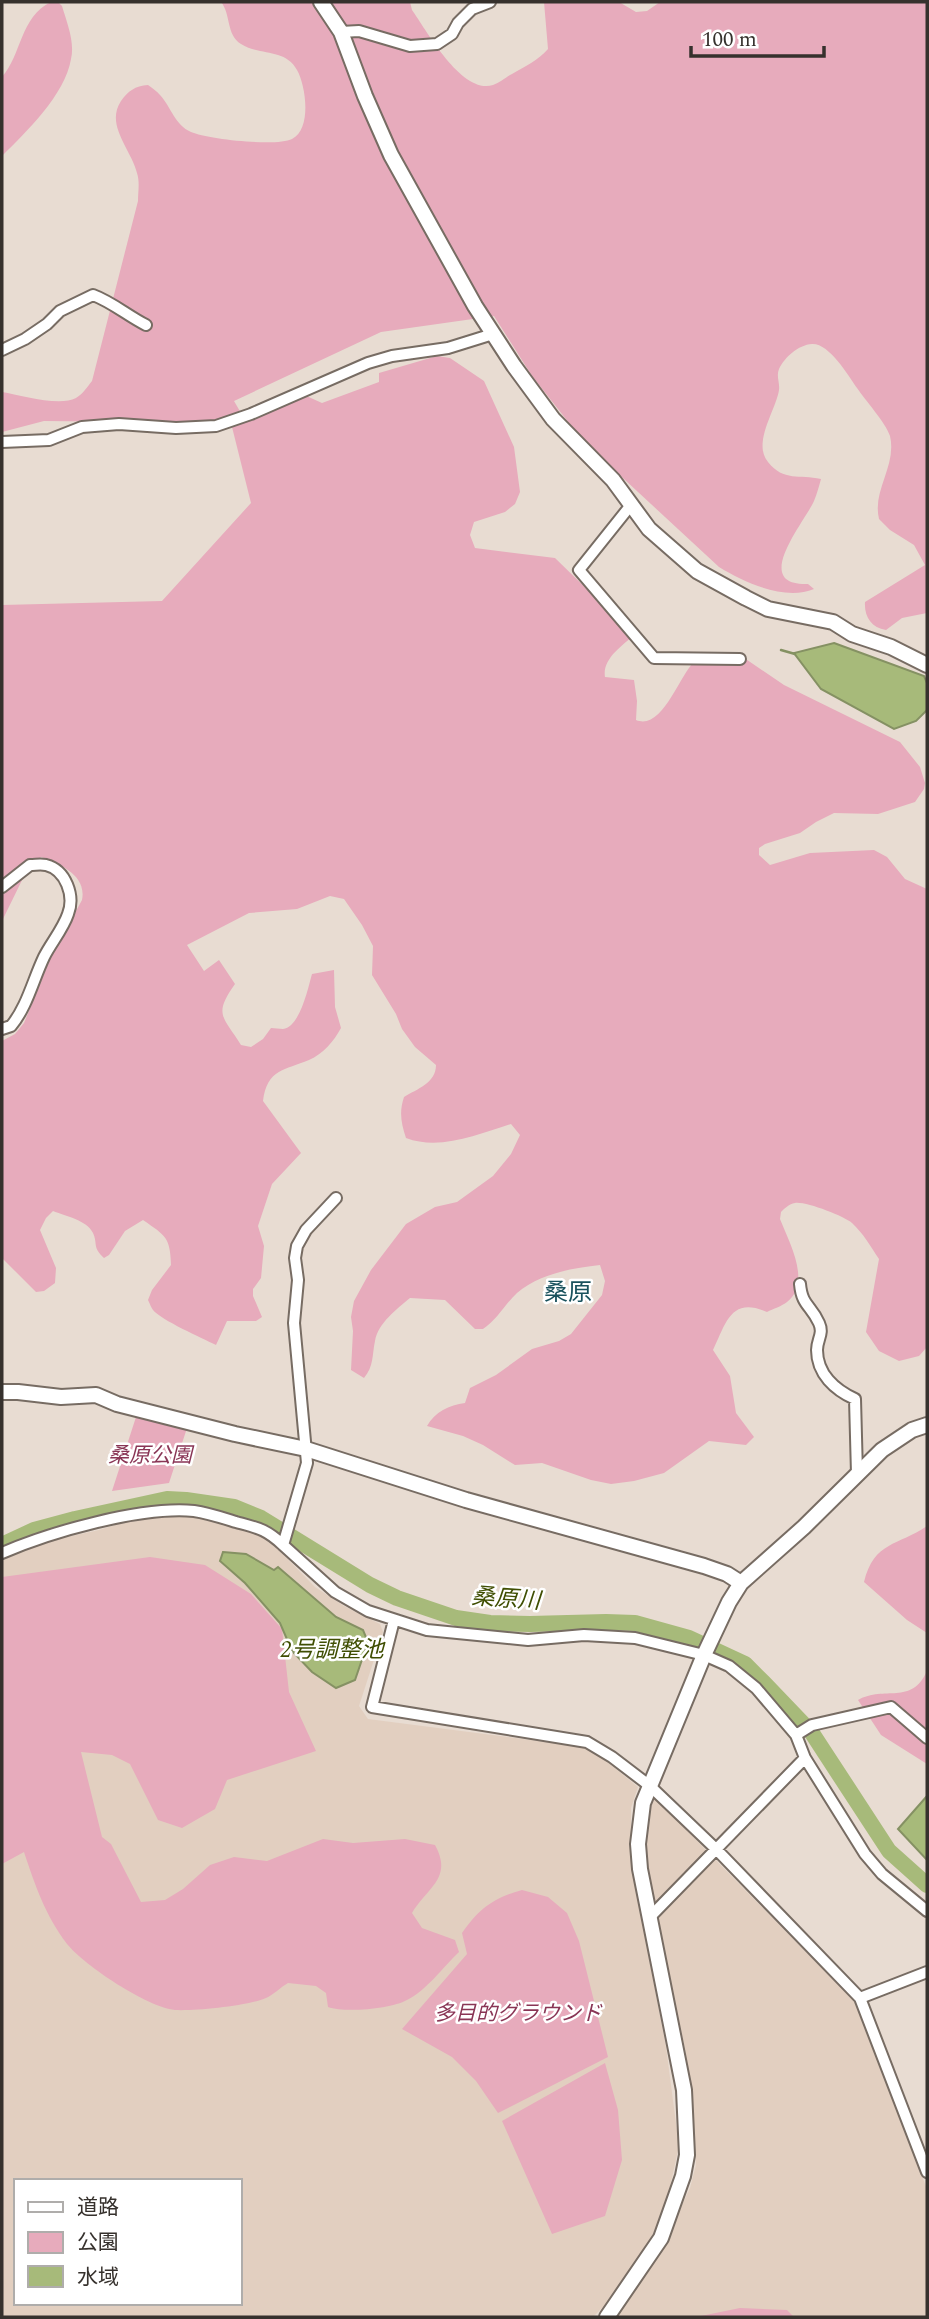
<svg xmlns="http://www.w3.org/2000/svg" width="929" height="2319" font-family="Spectral,'Noto Sans JP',serif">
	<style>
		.built { fill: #e2cfc0; fill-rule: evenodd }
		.green { fill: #e7abbc }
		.water { fill: #a7ba7a; stroke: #859163; stroke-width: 2 }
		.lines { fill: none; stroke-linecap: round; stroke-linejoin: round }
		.stream { stroke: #859163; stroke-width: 2.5 }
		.river { stroke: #a7ba7a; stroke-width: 16 }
		.street-casing { stroke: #776c63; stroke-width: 14 }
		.secondary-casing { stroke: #776c63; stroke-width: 18 }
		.street { stroke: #fff; stroke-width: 10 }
		.secondary { stroke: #fff; stroke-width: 14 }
		.labels { text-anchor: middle; stroke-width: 5; stroke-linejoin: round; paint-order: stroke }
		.park-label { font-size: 21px; font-style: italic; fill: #893555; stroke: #fff }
		.water-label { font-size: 23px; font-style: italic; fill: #3f4e02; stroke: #fff }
		.quarter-label { font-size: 24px; fill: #1a525d; stroke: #fff }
	</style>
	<rect width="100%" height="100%" fill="#e8dcd2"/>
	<path class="built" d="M169,1514L194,1515L257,1531L264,1535L315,1587L344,1606L380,1624L383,1632L359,1706L368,1719L585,1747L595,1752L638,1787L631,1808V1865L666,2047L679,2146L666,2205L647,2247L607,2303L593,2317H2V1561L25,1549L58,1539L99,1530L125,1522ZM16,2181H240V2303H16Z
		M653,1796L854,2001L927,2189V2317H614L648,2269L672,2226L690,2188L696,2165L692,2097L685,2049L653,1908L646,1863L645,1829Z"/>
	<path class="green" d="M51,2H58L62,6C67,23 75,42 71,59C65,95 26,132 2,156V77C22,54 20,17 51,2Z
		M221,2H410L412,10C427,31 462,95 493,85C500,83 506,77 512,74C526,66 538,60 548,49L544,2H619L636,12L647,11L660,2H927V613L902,618L886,630C871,628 864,616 865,602L925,565L914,545L890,530L879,519C872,490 897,466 890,436C886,423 865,400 857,388C848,375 829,343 812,344C798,345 785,357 779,369C776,376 780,383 779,390C776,410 752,443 768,462C784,482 799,474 821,479C819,486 817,494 814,501C804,523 750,586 808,584L814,589C785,601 745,583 719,567L584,442L532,376L494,316L381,332L234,401L245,420L302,394L322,403L379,382V373L437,356L450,358L484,381L514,447L520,492L515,504L505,512L474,522L470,535L475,548L555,558L634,635C622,646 602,659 605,677L634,680L637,701L636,720C662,731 679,676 694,662C702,653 725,654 737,653L784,685L900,742L920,767L925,783L924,789L915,802L878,814L834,813L816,822L800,833L765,844L759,848V855L770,865L810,853L874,850L887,857L905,879L927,889V1347L919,1356L899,1361L879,1351L866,1332L879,1259C871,1247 863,1233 852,1223C844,1216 805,1201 795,1203C789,1204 785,1208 781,1212L780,1219C789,1242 812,1282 787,1302C782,1306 773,1309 767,1312C731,1296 726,1323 713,1350L730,1376L736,1413L754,1437L746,1445L709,1441L664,1473L634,1481L611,1484L591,1480L542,1463L515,1465L483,1445L463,1436L427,1426C435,1412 449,1405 465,1403L470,1388L496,1375L532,1349L559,1341L571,1334L602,1295L605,1281L600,1265C572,1268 539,1274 517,1293C505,1304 497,1320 483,1329H475L445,1300L410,1298C397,1309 378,1323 375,1341C372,1355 374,1366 364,1378L351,1370L353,1331L351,1317L354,1301L371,1270L406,1224L435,1207L457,1202L493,1176L511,1154L520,1135L511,1124C479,1134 440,1151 406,1138C401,1123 399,1112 404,1097C417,1089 436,1083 436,1065L415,1047L402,1029L396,1014L372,975L373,946L362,925L344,899L330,896L297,909L249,913L187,945L204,971L219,960L235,984C213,1015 223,1016 241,1045L251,1047L263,1039L271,1028C275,1028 279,1029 283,1029C300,1027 308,988 312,974L334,970L335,1007L341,1028C334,1041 323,1054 309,1060C285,1070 267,1069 263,1101L301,1153L272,1184L258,1226L264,1246L261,1278L253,1289V1296L262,1317L256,1321H227L216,1345C202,1338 161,1320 153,1310C152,1309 149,1302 148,1300L152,1290L171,1265C170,1237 166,1236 143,1220L125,1231L109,1255L104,1258C92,1247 98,1244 93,1233C87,1220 65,1216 53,1211L46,1218L40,1230L56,1268L55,1283L44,1291L36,1292L2,1258V1041L15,1034L24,1023L50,959L82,900C87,875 60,864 41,857L26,872L2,921V605L162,601L251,503L231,423L44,421L2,432V392C21,395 59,407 76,398C83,394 87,387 92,381L138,201C138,192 140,182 137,173C131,149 105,125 121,101C128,91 135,86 148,85C152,88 157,91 160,95C171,107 175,125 191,132C207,139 276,147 292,139C312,129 306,86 297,70C285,48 260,56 241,44C226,35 231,14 221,2Z
		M136,1417L187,1428L169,1483L112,1491Z
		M927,1526V1633L907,1620L864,1582C874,1541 898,1546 927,1526Z
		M150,1557L205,1565L251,1594L282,1629L289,1692L316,1751L227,1780L215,1809L182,1828L158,1820L130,1764L112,1755L81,1752L102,1837L111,1844L141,1902L165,1900L183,1889L210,1865L234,1857L267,1861L323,1839L353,1843L405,1839L435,1845C453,1878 428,1887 412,1913L422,1928L455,1940L459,1952C443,1967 427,1990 407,2000C391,2009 345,2013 328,2007L326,1993L316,1986L288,1983C281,1987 273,1995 266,1998C247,2006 196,2011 175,2010C147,2007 85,1966 67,1944C45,1915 35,1885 24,1852L2,1864V1577Z
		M927,1671V1764L881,1735L858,1700C885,1685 911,1706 927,1671Z
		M522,1890L548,1897L567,1913L579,1941L608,2057L498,2113L476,2081L452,2057L402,2029L467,1954L462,1933C479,1909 493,1898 522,1890Z
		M605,2063L618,2110L622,2160L605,2216L552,2234L502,2121Z
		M740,2308L787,2310L794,2317H696Z"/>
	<path class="water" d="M834,643L924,676L927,683V710L916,721L894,729L821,689L794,653Z
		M223,1552L246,1554L274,1570L278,1567L336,1617L363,1630L368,1642L355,1680L336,1688L312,1672L292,1651L280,1623L245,1583L220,1561Z
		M927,1796V1860L898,1829Z"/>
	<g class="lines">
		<path class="stream" d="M781,650L795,654"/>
		<path class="river" d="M2,1545L34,1530L75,1519L167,1499L186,1500L234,1507L261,1518L370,1585L397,1598L456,1618L490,1623L530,1624L606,1622L635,1623L689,1638L745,1664L764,1683L812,1733L889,1851L927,1885"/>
		<g class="street-casing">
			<path id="street" d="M341,32L359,31L410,46L437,44L452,34L458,23L472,9L490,2
				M2,350L25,339L47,324L60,311L93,295C112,302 128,316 146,325
				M2,442L49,440L82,427L119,424L176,428L216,426L251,414L368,363L392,356L448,348L493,334
				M631,505L579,570L654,658L740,659
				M2,887L30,865C36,865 40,864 46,865C66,870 75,896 68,914C63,929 51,943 44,957C33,980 27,1007 11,1026L2,1029
				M336,1198L306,1230L297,1246L295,1258L298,1280L294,1323L307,1463L283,1545L335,1592L368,1611L427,1630L528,1640L584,1635L635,1638L704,1655L729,1666L756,1688L796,1735L805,1758L865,1854L882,1874L927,1911
				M800,1284C802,1306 811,1305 819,1323C824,1334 817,1339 817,1350C817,1374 835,1390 855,1399L857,1474
				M2,1553C51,1532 141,1506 194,1511C208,1513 223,1518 236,1522C258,1528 266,1529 283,1545
				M394,1620L372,1707L587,1742L612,1757L650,1786L717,1850L860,1998L927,2172
				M796,1735L812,1725L891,1707L927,1738
				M650,1917L805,1758
				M860,1998L927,1972"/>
		</g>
		<g class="secondary-casing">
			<path id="secondary" d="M321,2L341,32L365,96L391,155L475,306L514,366L553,419L613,480L649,529L697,571L746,598L768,609L833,622L852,634L891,647L927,665
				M2,1392H18L61,1397L96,1395L117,1404L235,1434L306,1449L466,1500L704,1566L727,1574L741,1583
				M607,2317L661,2238L683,2176L687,2155L684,2090L640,1869L638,1844L643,1803L704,1655L729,1602L741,1583L804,1527L882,1450L912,1430L927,1425"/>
		</g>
		<use href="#street" class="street"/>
		<use href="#secondary" class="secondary"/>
	</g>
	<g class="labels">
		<g class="park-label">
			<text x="150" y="1462">桑原公園</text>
			<text x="518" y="2020">多目的グラウンド</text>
		</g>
		<g class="water-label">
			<text transform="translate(506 1598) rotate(4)" y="8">桑原川</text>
			<text x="332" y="1657">2号調整池</text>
		</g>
		<g class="quarter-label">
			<text x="568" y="1300">桑原</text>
		</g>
	</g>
	<rect width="929" height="2319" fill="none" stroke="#36312d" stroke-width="7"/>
	<rect x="14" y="2179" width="228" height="126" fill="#ffffff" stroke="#afadab" stroke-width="2"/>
	<rect x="28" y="2202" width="35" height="10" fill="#ffffff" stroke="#afadab" stroke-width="2"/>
	<text x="77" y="2214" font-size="21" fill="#36312d">道路</text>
	<rect x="28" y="2232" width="35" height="21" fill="#e7abbc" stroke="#afadab" stroke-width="2"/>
	<text x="77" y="2249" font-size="21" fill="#36312d">公園</text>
	<rect x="28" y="2266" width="35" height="21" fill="#a7ba7a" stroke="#afadab" stroke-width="2"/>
	<text x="77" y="2284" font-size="21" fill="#36312d">水域</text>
	<path d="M691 46v10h133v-10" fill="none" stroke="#36312d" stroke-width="3.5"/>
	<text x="702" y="46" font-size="21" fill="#36312d" stroke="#ffffff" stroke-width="5" paint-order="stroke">100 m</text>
</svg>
